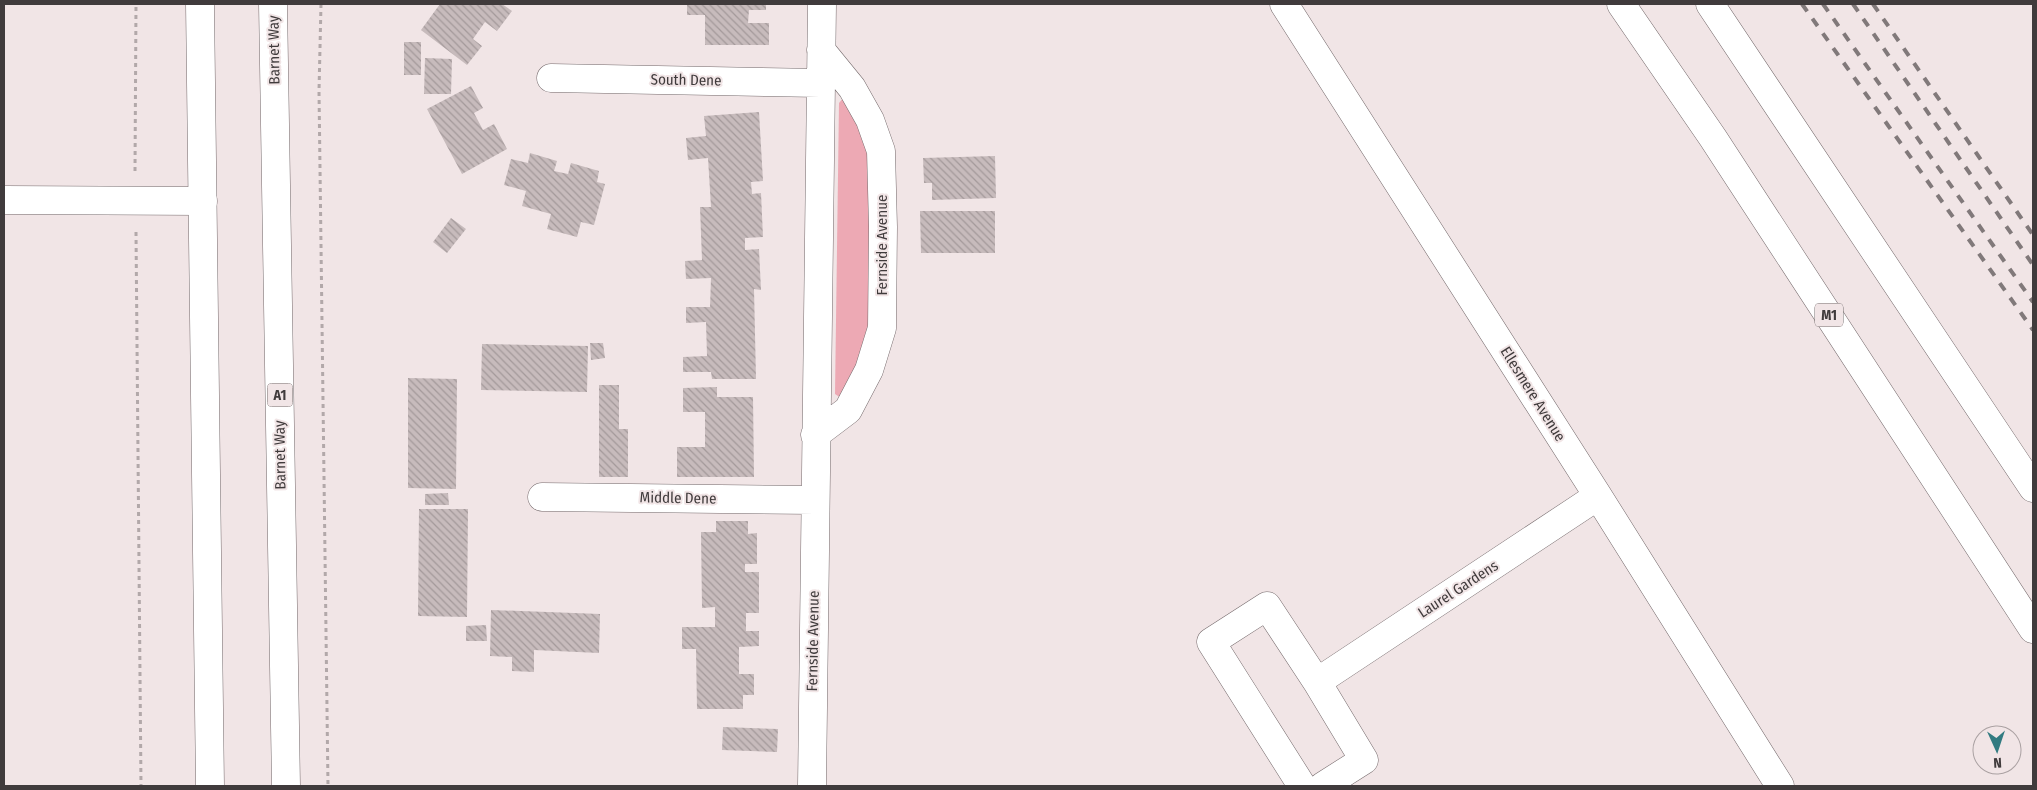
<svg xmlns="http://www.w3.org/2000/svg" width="2037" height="790" font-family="'Fira Sans Condensed',sans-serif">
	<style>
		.green { fill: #eda9b4 }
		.building { fill: url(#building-back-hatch) }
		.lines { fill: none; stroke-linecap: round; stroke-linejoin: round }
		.minor-casing { stroke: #74696b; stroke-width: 29 }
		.highway-casing { stroke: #74696b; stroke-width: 29 }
		.path { stroke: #b2a8a9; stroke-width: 3; stroke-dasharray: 4 4; stroke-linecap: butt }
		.minor { stroke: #fff; stroke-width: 28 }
		.highway { stroke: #fff; stroke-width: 28 }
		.rail { stroke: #81797a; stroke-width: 4; stroke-dasharray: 9 9; stroke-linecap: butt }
		.labels { text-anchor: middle; stroke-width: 4; stroke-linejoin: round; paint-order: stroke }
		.shield { fill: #f1e5e6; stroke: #756e6f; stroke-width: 1 }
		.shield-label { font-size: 14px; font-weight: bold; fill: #403b3c }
		.street-label { font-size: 15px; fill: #403b3c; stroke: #f1e5e6 }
	</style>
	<defs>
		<pattern id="building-back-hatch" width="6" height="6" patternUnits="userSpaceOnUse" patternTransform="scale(1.25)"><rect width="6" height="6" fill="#c7bbbc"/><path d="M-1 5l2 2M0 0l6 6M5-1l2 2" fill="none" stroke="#a3999a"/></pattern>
	</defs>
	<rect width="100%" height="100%" fill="#f1e5e6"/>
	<path class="green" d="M844,97L874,153L868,343L841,398L835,394L839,103Z"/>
	<path class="building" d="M440,4H502L512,11L497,31L485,22L473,39L482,46L467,65L421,30Z
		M687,4H766V10H749L748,23H769V45H705V15H687Z
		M404,42H421V75H404Z
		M425,58L452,59L451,94H424Z
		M471,86L483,108L474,113L483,130L494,124L507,149L462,174L427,109Z
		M759,112L763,181L751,182L752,194L761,193L763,237L745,238V250L759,249L761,290L754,289L756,379H712L711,372H683V357L707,356L706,322L686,323V307H710L711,278L686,279L685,261L702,260L700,207H711L708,158L688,160L686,138L706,136L704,116Z
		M530,153L557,161L554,171L568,174L571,163L599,171L597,182L605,184L594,225L581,222L577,237L547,229L551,214L522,206L526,191L504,185L511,159L528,163Z
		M995,156L996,198L932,200V183H924L923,158Z
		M920,211H995V253H921Z
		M451,218L466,229L447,253L433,242Z
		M590,343H603L605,358L591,360Z
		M482,344L588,346L587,392L481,390Z
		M408,378L457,379L456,489L408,488Z
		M599,385H619V429H628V477H599Z
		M717,387V397H753L754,477H677V447H705V412H683V388Z
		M448,493L449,505H425V494Z
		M419,509H468L467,617L418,616Z
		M716,521H748V534L757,533V564H745V572H759V613H746V631H759V646L739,647V674H754V695H743V709H697L696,649H682V627H715V607L702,608L701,532H716Z
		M491,610L600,614L599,653L534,650V672L512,671V657L490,656Z
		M486,625L487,641H466V626Z
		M723,727L778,729L777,752L722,750Z"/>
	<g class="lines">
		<g class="minor-casing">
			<path id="minor" d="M1284,4L1598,496L1780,786
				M551,78L820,83
				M4,200L203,201
				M815,435L848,410L869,370L882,328L883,227L881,151L870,120L852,88L821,50
				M542,497L815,500
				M1317,682L1598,496
				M812,786L822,4
				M1302,786L1211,642L1267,606L1317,682L1364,760L1323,786"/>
		</g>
		<g class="highway-casing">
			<path id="highway" d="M200,4L210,786
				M273,4L286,786
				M1621,4L1713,138L2033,629
				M1710,4L2033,488"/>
		</g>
		<path class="path" d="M321,4L319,91L328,786
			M135,171L136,4
			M136,232L141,786"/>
		<use href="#minor" class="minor"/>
		<use href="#highway" class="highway"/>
		<path class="rail" d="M1802,4L2033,330
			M1823,4L2033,302
			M1853,4L2033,265
			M1873,4L2033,235"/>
	</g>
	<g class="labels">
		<g class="shield">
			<rect x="1815" y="303.5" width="28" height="23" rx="4"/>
			<rect x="267.5" y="383.5" width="25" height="23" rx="4"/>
		</g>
		<g class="shield-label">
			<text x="1829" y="320">M1</text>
			<text x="280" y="400">A1</text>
		</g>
		<g class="street-label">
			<text transform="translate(274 50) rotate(-91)" y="5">Barnet Way</text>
			<text transform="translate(686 80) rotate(1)" y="5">South Dene</text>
			<text transform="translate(882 245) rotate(-90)" y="5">Fernside Avenue</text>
			<text transform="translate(1533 394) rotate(58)" y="5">Ellesmere Avenue</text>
			<text transform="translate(280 455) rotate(-91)" y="5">Barnet Way</text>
			<text transform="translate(678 498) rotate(1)" y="5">Middle Dene</text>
			<text transform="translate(1458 589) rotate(-33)" y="5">Laurel Gardens</text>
			<text transform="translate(813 641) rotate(-89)" y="5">Fernside Avenue</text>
		</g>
	</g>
	<rect width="2037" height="790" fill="none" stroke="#403b3c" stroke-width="10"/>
	<g transform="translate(1997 750) rotate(177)"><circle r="24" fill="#f1e5e6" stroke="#aaa1a2"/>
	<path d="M0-4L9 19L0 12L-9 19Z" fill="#327b81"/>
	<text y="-8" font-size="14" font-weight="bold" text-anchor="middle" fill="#403b3c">N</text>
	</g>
</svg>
